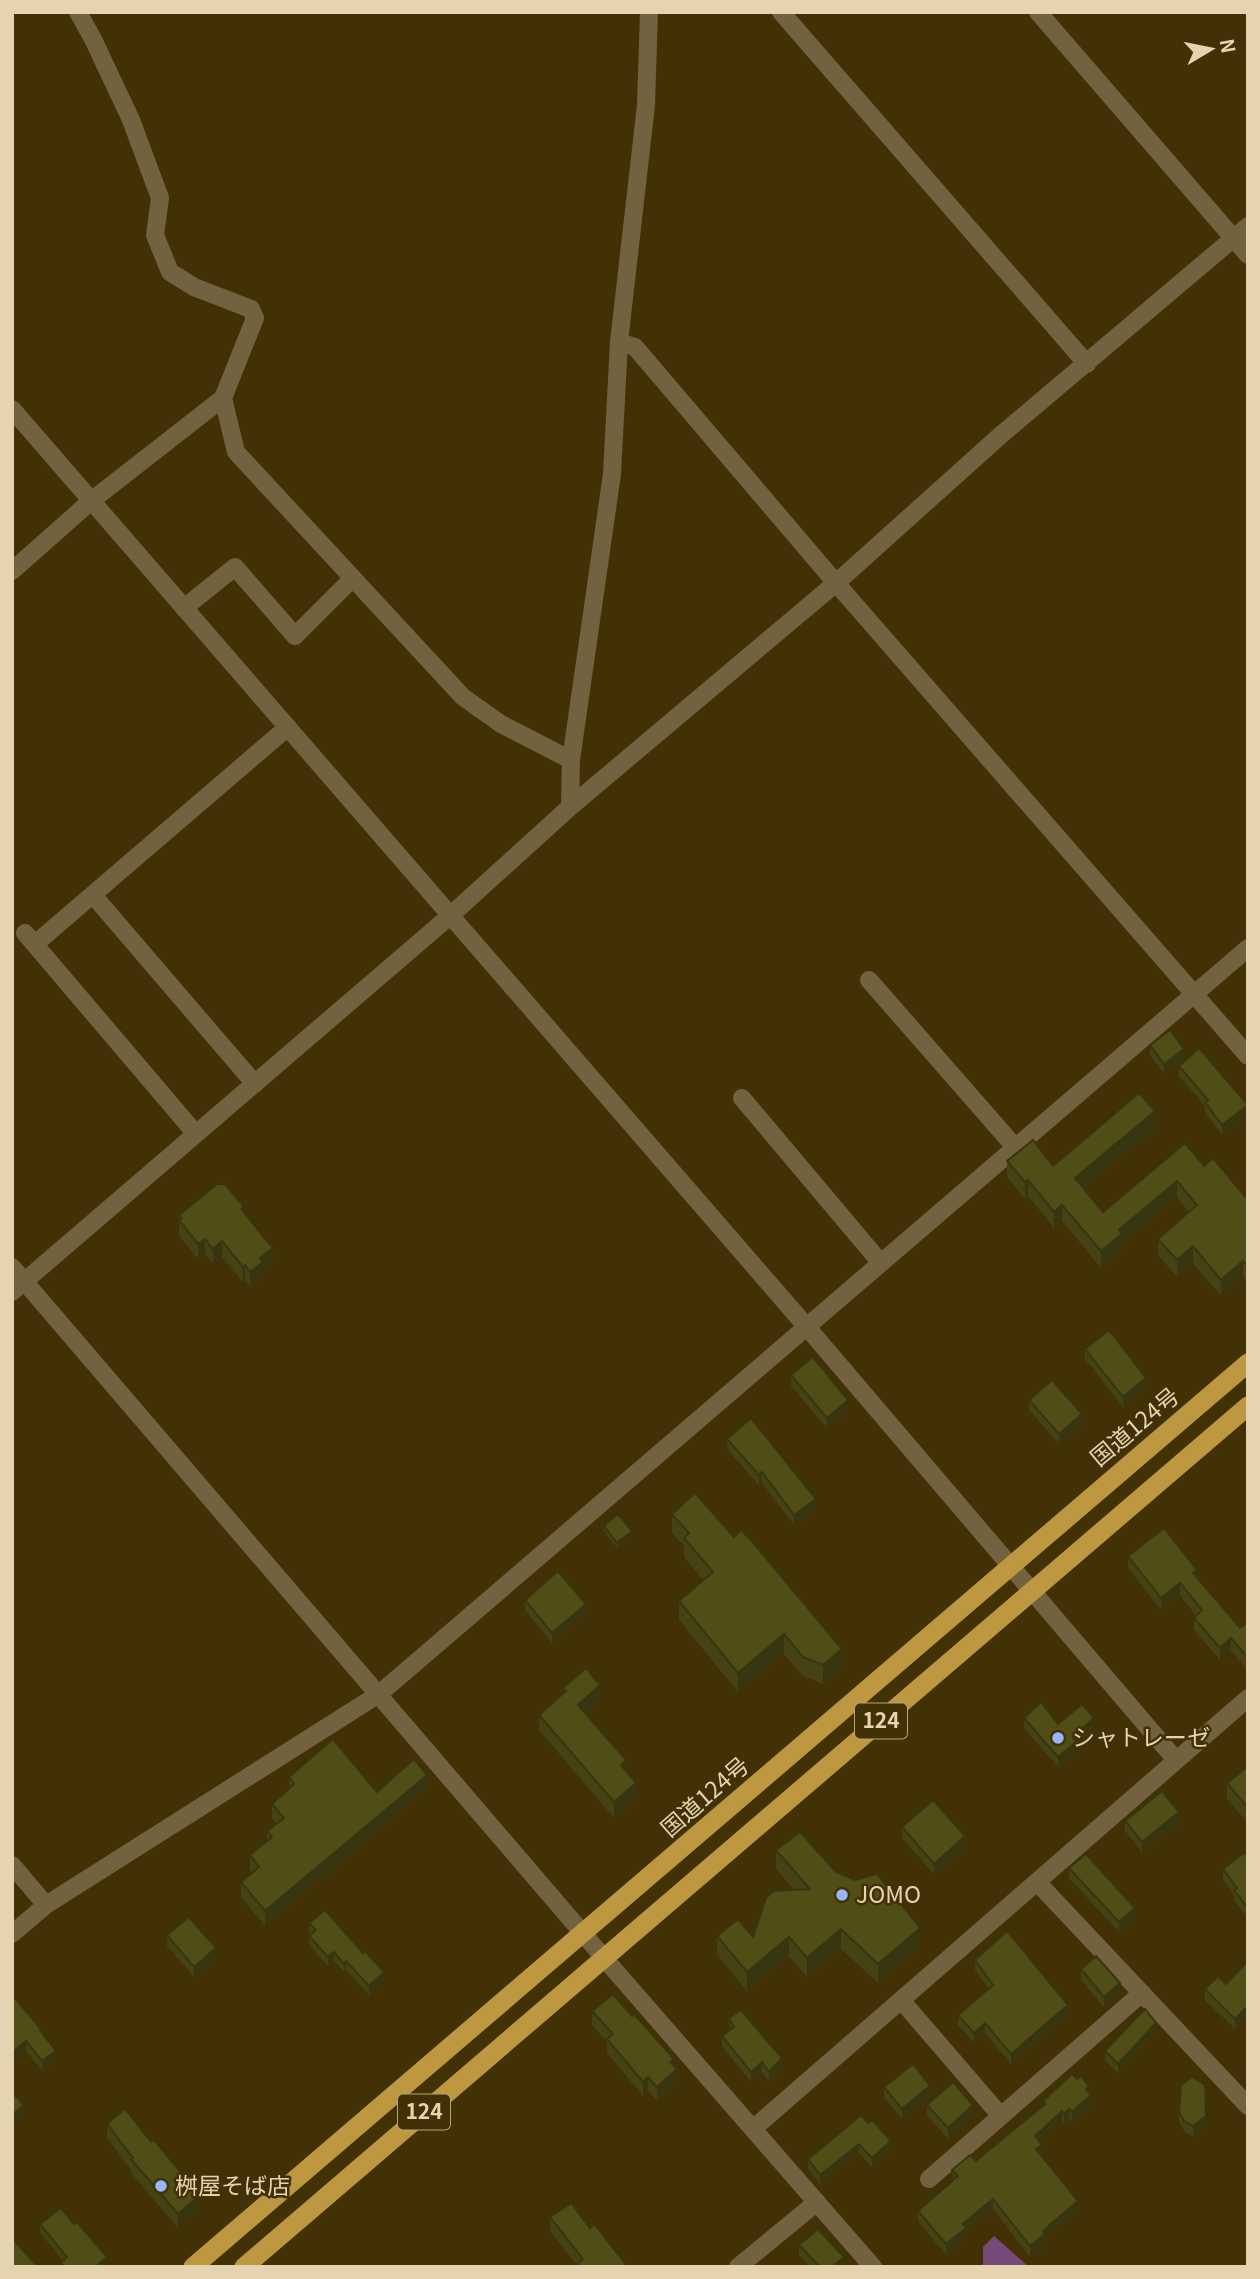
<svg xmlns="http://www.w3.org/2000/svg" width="1260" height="2279" font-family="Georgia,'Noto Sans JP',serif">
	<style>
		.green { fill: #764a78 }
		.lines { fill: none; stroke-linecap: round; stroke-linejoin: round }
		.minor { stroke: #73623f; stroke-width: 18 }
		.tertiary { stroke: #73623f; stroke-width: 18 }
		.trunk { stroke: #bd9841; stroke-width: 19 }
		.wall { fill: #454214 }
		.shaded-wall { fill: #383610 }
		.building { fill: #504d17; stroke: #383610; stroke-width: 2 }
		.poi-dot { fill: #96b6fd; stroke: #423105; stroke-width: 2.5 }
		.labels { text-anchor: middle; stroke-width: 5; stroke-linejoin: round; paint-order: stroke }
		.shield { fill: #423105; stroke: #b5a37d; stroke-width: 2 }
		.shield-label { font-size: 21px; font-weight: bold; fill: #e6d4b0 }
		.street-label { font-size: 23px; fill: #e6d4b0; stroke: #423105 }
		.poi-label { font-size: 23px; fill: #e6d4b0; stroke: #423105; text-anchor: start }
	</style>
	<rect width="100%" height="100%" fill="#423105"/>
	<path class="green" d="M994,2236L1029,2267H983V2247Z"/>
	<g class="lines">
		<path class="minor" d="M78,12L94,41L131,120L160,198L155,235L170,272L194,287L251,309L255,318L223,398L236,452L463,697L501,724L571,760
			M781,12L1087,364
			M12,571L91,501L223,398
			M184,608L235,567L295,636L353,578
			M570,807L571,760L612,474L619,342L646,105L649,12
			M93,895L255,1084
			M25,933L196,1134
			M35,944L288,727
			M869,980L1015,1147
			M742,1098L880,1262
			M12,1292L451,915L570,807L836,583L1002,434L1248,226
			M1037,1882L1248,2106
			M901,2000L1000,2115
			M929,2179L1142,1993"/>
		<path class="tertiary" d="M1038,12L1248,255
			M619,342L635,347L836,583L1248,1056
			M12,409L806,1326L1176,1760
			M12,1267L604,1958L873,2267
			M12,1865L46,1905
			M12,1934L46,1905L379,1694L1248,948
			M754,2128L1248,1698
			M738,2267L817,2202"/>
		<path class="trunk" d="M193,2267L1248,1363
			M244,2267L1248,1406"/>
	</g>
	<path class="wall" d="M1150,1045L1184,1060L1164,1074L1150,1055Z
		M1179,1066L1248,1115L1222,1135L1205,1113V1106L1179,1076Z
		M1155,1128L1083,1188L1103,1212L1204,1166L1248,1200V1283L1243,1277L1221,1296L1193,1263L1177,1277L1158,1255V1239L1189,1212L1177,1197L1122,1244V1250L1101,1268L1062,1221L1054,1228L1028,1196L1025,1199L1007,1177V1161L1053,1166Z
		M244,1212L273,1263L263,1272V1277L250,1287L245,1280L243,1282L222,1257L213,1264L205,1254L198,1259L179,1236V1215Z
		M1085,1349L1146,1388L1123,1407L1085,1359Z
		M791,1375L848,1410L827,1428L791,1386Z
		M1029,1400L1082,1424L1059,1444L1029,1410Z
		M727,1439L816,1509L794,1525L762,1483L759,1485L727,1449Z
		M672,1514L842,1668L823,1684L803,1676L784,1654L738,1692L679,1620V1601L703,1580L684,1557V1546L672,1533Z
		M604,1526L632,1536L617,1548L604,1531Z
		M1128,1556L1197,1577L1240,1628L1248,1622V1670L1231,1651L1220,1660L1194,1630V1618L1196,1616L1180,1595L1161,1610L1128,1568Z
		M525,1600L586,1614L552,1643L525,1610Z
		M563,1688L600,1700L585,1713L626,1771L636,1798L614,1818L539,1730V1715L563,1694Z
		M1024,1718L1058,1724L1094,1729L1076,1745V1752L1058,1767L1024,1728Z
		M1248,1766V1823L1227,1799V1783Z
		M289,1777L377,1792L427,1789L265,1926L241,1897V1882L252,1873L250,1870V1855L267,1841V1831L277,1824L272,1819V1804L289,1789Z
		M1125,1821L1179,1823L1142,1852L1125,1831Z
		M902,1827L965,1847L934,1874L902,1838Z
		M776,1850L836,1872L920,1947L878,1983L841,1949L807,1977L789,1956L747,1991L717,1955V1936L753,1937L794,1890L776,1869Z
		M1248,1858L1247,1917L1234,1900V1895L1223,1880V1869Z
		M1069,1868L1135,1919L1119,1932L1069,1878Z
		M309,1923L384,1981L369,1995L346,1970L344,1972L334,1961L328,1966L309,1945V1936L311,1934L309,1932Z
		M167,1935L216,1959L194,1977L167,1946Z
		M975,1960L1068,2015L1011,2064L985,2033L974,2043L958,2025V2015L988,1988L975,1970Z
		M1247,1962L1248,2017L1235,2029L1205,2000V1989L1226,1984Z
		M1081,1969L1120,1993L1104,2007L1081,1980Z
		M12,1995L41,2032L56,2060L42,2071L26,2051Z
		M592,2011L674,2066L677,2083L657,2101L648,2091L643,2096L607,2053V2042L592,2025Z
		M729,2018L782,2068L769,2082L762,2072L751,2082L722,2046V2036L730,2030Z
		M1156,2032L1118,2073L1105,2060V2051Z
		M884,2087L930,2096L902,2119L884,2097Z
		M1089,2093L1091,2105L1072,2122L1069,2119L1064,2124L1062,2122L1040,2142L1042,2155V2156L1078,2211L1045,2239V2245L1030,2257L993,2209L966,2232V2238L946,2255L918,2221V2211L953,2181L952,2170L976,2161L1043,2107V2101Z
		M927,2105L973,2116L948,2139L927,2115Z
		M1179,2112L1206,2127L1193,2137L1184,2131L1179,2122Z
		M861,2115L891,2150L872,2167L859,2153L820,2184L808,2168V2159Z
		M107,2124L200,2209L178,2228L131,2173V2170L107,2138Z
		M550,2217L590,2228L628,2267L576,2264L550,2231Z
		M40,2224L107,2266L61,2267V2263L63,2261L40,2233Z
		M799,2245L844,2267H810L799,2255Z"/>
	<path class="shaded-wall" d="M1184,1049V1060L1164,1074V1064Z
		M1248,1105V1115L1222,1135V1125Z
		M1155,1111V1128L1075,1195V1178Z
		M1028,1180V1196L1025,1199V1182Z
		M1177,1181V1197L1122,1244V1250L1101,1268V1251L1119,1230Z
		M1062,1205V1221L1054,1228V1212Z
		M205,1239V1254L198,1259V1244Z
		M222,1241V1257L213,1264V1249Z
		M1193,1246V1263L1177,1277V1260Z
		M273,1248V1263L263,1272V1277L250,1287V1272L260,1258Z
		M1243,1261V1277L1221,1296V1280Z
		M245,1265V1280L243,1282V1267Z
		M1146,1378V1388L1123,1407V1397Z
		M848,1400V1410L827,1428V1418Z
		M1082,1414V1424L1059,1444V1434Z
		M762,1472V1483L759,1485V1475Z
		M816,1499V1509L794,1525V1515Z
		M632,1531V1536L617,1548V1543Z
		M1180,1583V1595L1161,1610V1598Z
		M586,1604V1614L552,1643V1633Z
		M784,1634V1654L738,1692V1673Z
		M1231,1638V1651L1220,1660V1648Z
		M842,1649V1668L823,1684V1665Z
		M600,1685V1700L578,1720V1705Z
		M1094,1718V1729L1076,1745V1752L1058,1767V1757L1073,1737Z
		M626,1760V1776L621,1765Z
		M427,1775V1789L265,1926V1911Z
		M636,1783V1798L614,1818V1802Z
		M1179,1812V1823L1142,1852V1842Z
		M965,1836V1847L934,1874V1864Z
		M1135,1908V1919L1119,1932V1922Z
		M920,1928V1947L878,1983V1964Z
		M841,1929V1949L807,1977V1958Z
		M789,1937V1956L747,1991V1972Z
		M216,1948V1959L194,1977V1967Z
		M334,1952V1961L328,1966V1957Z
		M346,1961V1970L344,1972V1964Z
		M384,1972V1981L369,1995V1986Z
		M1120,1983V1993L1104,2007V1997Z
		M1068,2005V2015L1011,2064V2054Z
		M1248,2006V2017L1235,2029V2019Z
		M985,2023V2033L974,2043V2033Z
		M1156,2023V2032L1118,2073V2064Z
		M26,2041V2051L12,2063V2053Z
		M56,2051V2060L42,2071V2061Z
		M782,2058V2068L769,2082V2072Z
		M674,2059V2072L677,2069V2083L657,2101V2087L670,2062Z
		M762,2062V2072L751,2082V2072Z
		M648,2077V2091L643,2096V2082Z
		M930,2086V2096L902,2119V2109Z
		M1089,2086L1091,2105L1072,2122V2112L1086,2089Z
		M24,2105V2115L12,2126V2115Z
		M973,2105V2116L948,2139V2128Z
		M1069,2109V2119L1064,2124V2114Z
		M1062,2111V2122L1035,2146V2136Z
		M1206,2116V2127L1193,2137V2126Z
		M891,2141V2150L872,2167V2158Z
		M859,2144V2153L820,2184V2175Z
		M1042,2145V2155L1036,2160V2149Z
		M200,2195V2209L178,2228V2214Z
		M993,2199V2209L966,2232V2238L946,2255V2244L963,2224Z
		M1078,2201V2211L1045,2239V2245L1030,2257V2246L1043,2231Z
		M107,2257L106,2267H96Z
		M844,2257V2267H832Z"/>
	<path class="building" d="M1170,1030L1184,1049L1164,1064L1150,1045Z
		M1199,1048L1248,1105L1222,1125L1205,1102L1208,1100L1179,1066Z
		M1139,1093L1155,1111L1075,1178L1103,1212L1185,1143L1204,1166L1213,1158L1248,1200V1266L1243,1261L1221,1280L1193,1246L1177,1260L1158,1239L1197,1205L1177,1181L1119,1230L1122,1234L1101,1251L1062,1205L1054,1212L1028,1180L1025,1182L1007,1161L1033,1140L1053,1166Z
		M217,1184H225L244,1207L241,1209L273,1248L260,1258L263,1262L250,1272L245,1265L243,1267L222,1241L213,1249L205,1239L198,1244L179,1220L182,1218L179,1215Z
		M1109,1330L1146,1378L1123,1397L1085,1349Z
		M813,1357L848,1400L827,1418L791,1375Z
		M1052,1380L1082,1414L1059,1434L1029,1400Z
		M751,1418L816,1499L794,1515L762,1472L759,1475L727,1439Z
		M695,1493L734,1537L741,1530L751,1540L842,1649L823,1665L803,1657L784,1634L738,1673L679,1601L713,1572L684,1538L689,1533L672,1514Z
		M618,1514L632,1531L617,1543L604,1526Z
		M1164,1528L1197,1570L1193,1573L1240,1628L1248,1622V1658L1231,1638L1220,1648L1194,1618L1202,1610L1180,1583L1161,1598L1128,1556Z
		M558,1571L586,1604L552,1633L525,1600Z
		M586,1668L600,1685L578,1705L626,1760L621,1765L636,1783L614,1802L539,1715L566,1691L563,1688Z
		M1041,1702L1058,1724L1082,1704L1094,1718L1073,1737L1076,1742L1058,1757L1024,1718Z
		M333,1739L377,1792L414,1759L427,1775L265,1911L241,1882L259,1867L250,1855L272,1837L267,1831L284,1818L272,1804L294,1784L289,1777Z
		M1248,1766V1808L1227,1783Z
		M1162,1791L1179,1812L1142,1842L1125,1821Z
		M933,1800L965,1836L934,1864L902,1827Z
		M800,1832L836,1872L855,1880L877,1874L920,1928L878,1964L841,1929L807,1958L789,1937L747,1972L717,1936L738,1919L753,1937L766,1898L773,1891L810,1889L776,1850Z
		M1244,1853L1248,1858V1906L1247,1907L1234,1890L1237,1888L1223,1869Z
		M1086,1854L1135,1908L1119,1922L1069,1868Z
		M325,1910L363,1953L365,1951L384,1972L369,1986L346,1961L344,1964L334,1952L328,1957L309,1936L316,1930L309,1923Z
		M189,1917L216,1948L194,1967L167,1935Z
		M1007,1931L1068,2005L1011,2054L985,2023L974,2033L958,2015L993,1985L975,1960Z
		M1096,1956L1120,1983L1104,1997L1081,1969Z
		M1247,1962L1248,2006L1235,2019L1205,1989L1218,1976L1226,1984Z
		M613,1994L632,2016L634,2014L674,2059L670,2062L677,2069L657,2087L648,2077L643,2082L607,2039L613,2034L592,2011Z
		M12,1995L41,2029L40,2030L56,2051L42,2061L26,2041L12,2053Z
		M1145,2009L1156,2023L1118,2064L1105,2051Z
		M741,2010L782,2058L769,2072L762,2062L751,2072L722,2036L734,2027L729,2018Z
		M913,2064L930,2086L902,2109L884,2087Z
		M1072,2074L1077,2079L1081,2076L1089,2086L1086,2089L1091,2095L1072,2112L1069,2109L1064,2114L1062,2111L1035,2136L1042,2145L1036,2149L1078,2201L1043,2231L1045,2234L1030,2246L993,2199L963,2224L966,2228L946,2244L918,2211L958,2176L952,2170L970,2155L976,2161L1045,2104L1043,2101Z
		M1192,2077L1205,2085L1206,2116L1193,2126L1184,2121L1179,2112L1181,2085Z
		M953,2082L973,2105L948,2128L927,2105Z
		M12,2092L24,2105L12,2115Z
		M125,2109L151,2142L154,2140L200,2195L178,2214L131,2159L133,2158L107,2124Z
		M861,2115L868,2123L872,2120L891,2141L872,2158L859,2144L820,2175L808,2159Z
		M571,2203L590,2228L594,2224L628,2267H574L583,2259L550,2217Z
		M61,2208L74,2224L77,2222L107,2257L96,2267H64L61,2263L67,2257L40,2224Z
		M818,2229L844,2257L832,2267H820L799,2245Z
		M12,2238L38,2267H12Z"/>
	<g class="poi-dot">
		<circle cx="1058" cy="1738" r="7"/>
		<circle cx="842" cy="1895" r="7"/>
		<circle cx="161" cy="2186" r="7"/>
	</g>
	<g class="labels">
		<g class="shield">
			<rect x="855" y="1703.5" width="52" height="35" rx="5"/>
			<rect x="398" y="2094.5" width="52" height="35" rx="5"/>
		</g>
		<g class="shield-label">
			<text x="881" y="1728">124</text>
			<text x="424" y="2119">124</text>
		</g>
		<g class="street-label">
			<text transform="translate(1135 1427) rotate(-40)" y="8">国道124号</text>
			<text transform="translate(705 1797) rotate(-41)" y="8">国道124号</text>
		</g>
		<g class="poi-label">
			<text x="1072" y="1746">シャトレーゼ</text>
			<text x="856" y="1903">JOMO</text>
			<text x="175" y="2194">桝屋そば店</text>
		</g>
	</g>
	<rect width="1260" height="2279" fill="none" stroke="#e6d4b0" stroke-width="28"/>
	<g transform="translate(1211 49) rotate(80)" stroke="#423105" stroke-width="5" paint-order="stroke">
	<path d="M0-5L12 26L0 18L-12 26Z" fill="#e6d4b0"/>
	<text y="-10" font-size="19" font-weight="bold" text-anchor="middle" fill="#e6d4b0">N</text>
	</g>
</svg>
